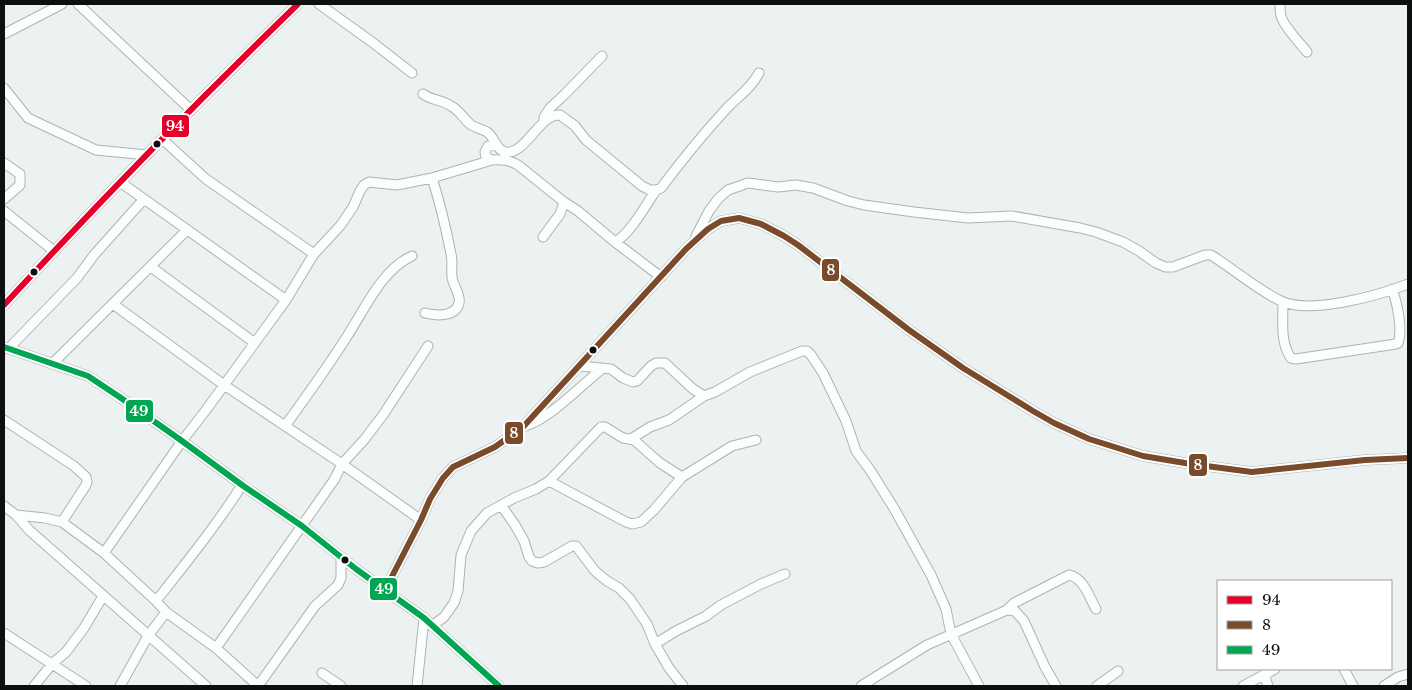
<svg xmlns="http://www.w3.org/2000/svg" width="1412" height="690" font-family="'Libre Baskerville',serif">
	<style>
		.lines { fill: none; stroke-linecap: round; stroke-linejoin: round }
		.minor-casing { stroke: #aeb3b2; stroke-width: 11 }
		.minor { stroke: #fcfdfd; stroke-width: 9 }
		.bus-1-casing { stroke: #fff; stroke-width: 10 }
		.bus-2-casing { stroke: #fff; stroke-width: 10 }
		.bus-3-casing { stroke: #fff; stroke-width: 10 }
		.bus-1 { stroke: #e4002b; stroke-width: 6 }
		.bus-2 { stroke: #7a4b2a; stroke-width: 6 }
		.bus-3 { stroke: #00a651; stroke-width: 6 }
		.bus-dot { fill: #0c100f; stroke: #fff; stroke-width: 2 }
		.line-badge { stroke: #fff; stroke-width: 2 }
		.badge-label { font-size: 14px; text-anchor: middle; font-weight: bold; fill: #fff }
	</style>
	<rect width="100%" height="100%" fill="#ecf2f1"/>
	<g class="lines">
		<g class="minor-casing">
			<path id="minor" d="M78,4L191,110
				M319,4L372,42L412,73
				M1280,4C1280,8 1280,12 1281,16C1284,27 1300,43 1307,52
				M4,34L62,4
				M4,88L28,118L96,150L147,155
				M423,94C431,100 442,100 451,106C459,110 463,118 470,124C475,128 482,129 487,132C494,136 496,150 505,152C525,156 540,113 560,115L575,126L586,140L642,186L650,190H656L661,188C682,160 704,133 728,107C739,96 752,87 759,73
				M544,121V117L550,108L565,94L602,56
				M162,139L206,179L314,254
				M492,160L486,157L485,152L488,146L496,144
				M4,163L20,174V185L4,199
				M120,182L286,300
				M564,202L578,211L615,242L661,277
				M4,211L54,251
				M696,236L709,211L718,199L728,190L748,183L778,187L796,185L813,188L848,201L864,205L914,212L968,218L1012,216L1080,228L1096,232L1123,242L1139,251L1156,263L1165,267H1173L1205,255H1211C1235,270 1256,289 1281,301C1310,315 1380,295 1408,284
				M615,242C630,234 646,205 656,190
				M151,267L255,343
				M1283,302C1283,320 1280,343 1291,358L1296,359L1396,344L1398,343C1403,330 1397,302 1392,289
				M113,304L224,385L342,464L421,520
				M4,305C99,202 198,101 298,4
				M425,313C436,316 456,317 459,303C461,294 453,286 452,277C451,269 453,261 451,254C446,228 440,203 432,178
				M4,347L88,376L121,398L182,441L242,485L302,526L356,569L424,618L499,686
				M8,349L77,278L94,255L144,199
				M52,364L187,230
				M580,366L611,369L623,378L633,382L637,381L651,366L656,363H665L693,389L704,396L715,392L750,372L802,351H807L811,355L823,373L846,421L856,451L870,470L895,510L931,575L946,609L951,634L979,686
				M4,420L74,466L86,477L87,482L86,485L62,522
				M528,425C551,417 583,384 603,368
				M285,426C306,397 327,368 346,338C364,311 381,270 412,256
				M631,439L650,427L669,420L704,396
				M549,481L626,522L632,524L641,522L654,510L682,477L732,446L756,440
				M501,505L515,525L524,541L529,557L532,561L538,563L544,562L572,546H576L595,571L607,581L619,588L630,599L647,624L655,644L669,668L683,686
				M4,506L16,515L29,530L206,686
				M16,515L45,518L62,522L104,553L156,601L166,612L216,648L258,686
				M104,553L182,441L206,410L286,300L314,254L340,226L353,207L360,191L364,185L369,182L397,185L432,178L492,160C503,159 509,160 518,165L564,202L560,214L543,237
				M385,590L421,520L430,499L443,478L453,467L495,447L523,427L686,249L708,229L721,221L739,218L761,224L784,236L798,245L909,330L963,368L1033,411L1054,423L1089,439L1143,456L1191,464L1252,472L1365,460L1408,458
				M156,601C186,563 216,526 242,485
				M1007,610L1015,611L1024,621L1045,667L1056,686
				M432,626L444,617L454,603L458,591L461,555L471,531L487,513L514,498L536,489L549,481L601,427H605L623,438L634,440L660,463L682,477
				M4,633L86,686
				M655,644L676,631L706,616L721,605L761,584L785,574
				M216,648L334,480L342,464L364,440L383,415L428,346
				M1344,669L1353,686
				M322,673L341,686
				M1264,674L1268,686
				M34,686L52,664L66,652L84,628L103,596
				M120,686L148,636L166,612
				M258,686L315,606L338,585L341,578V558
				M417,686L424,618
				M861,686L927,645L1007,610L1014,603L1069,575C1084,578 1089,597 1096,609
				M1097,686L1118,671
				M1243,686L1275,669
				M1384,686L1398,677L1408,674"/>
		</g>
		<use href="#minor" class="minor"/>
		<g class="bus-1-casing">
			<path id="bus-1" d="M4,305C99,202 198,101 298,4"/>
		</g>
		<g class="bus-2-casing">
			<path id="bus-2" d="M385,590L421,520L430,499L443,478L453,467L495,447L523,427L686,249L708,229L721,221L739,218L761,224L784,236L798,245L909,330L963,368L1033,411L1054,423L1089,439L1143,456L1191,464L1252,472L1365,460L1408,458"/>
		</g>
		<g class="bus-3-casing">
			<path id="bus-3" d="M4,347L88,376L121,398L182,441L242,485L302,526L356,569L424,618L499,686"/>
		</g>
		<use href="#bus-1" class="bus-1"/>
		<use href="#bus-2" class="bus-2"/>
		<use href="#bus-3" class="bus-3"/>
	</g>
	<g class="bus-dot">
		<circle cx="157" cy="144" r="4.5"/>
		<circle cx="34" cy="272" r="4.5"/>
		<circle cx="593" cy="350" r="4.5"/>
		<circle cx="345" cy="560" r="4.5"/>
	</g>
	<g class="line-badge">
		<rect x="161" y="114" width="29" height="24" rx="5" fill="#e4002b"/>
		<rect x="821" y="258" width="19" height="24" rx="5" fill="#7a4b2a"/>
		<rect x="125" y="399" width="29" height="24" rx="5" fill="#00a651"/>
		<rect x="504" y="421" width="20" height="24" rx="5" fill="#7a4b2a"/>
		<rect x="1188" y="453" width="20" height="24" rx="5" fill="#7a4b2a"/>
		<rect x="369" y="577" width="29" height="24" rx="5" fill="#00a651"/>
	</g>
	<g class="badge-label">
		<text x="175" y="131">94</text>
		<text x="831" y="275">8</text>
		<text x="139" y="416">49</text>
		<text x="514" y="438">8</text>
		<text x="1198" y="470">8</text>
		<text x="384" y="594">49</text>
	</g>
	<rect width="1412" height="690" fill="none" stroke="#0c100f" stroke-width="10"/>
	<rect x="1217" y="580" width="175" height="90" fill="#ffffff" stroke="#9e9f9f"/>
	<rect x="1227" y="596" width="25" height="8" fill="#e4002b" stroke="#9e9f9f"/>
	<text x="1262" y="605" font-size="15" fill="#0c100f">94</text>
	<rect x="1227" y="621" width="25" height="8" fill="#7a4b2a" stroke="#9e9f9f"/>
	<text x="1262" y="630" font-size="15" fill="#0c100f">8</text>
	<rect x="1227" y="646" width="25" height="8" fill="#00a651" stroke="#9e9f9f"/>
	<text x="1262" y="655" font-size="15" fill="#0c100f">49</text>
</svg>
